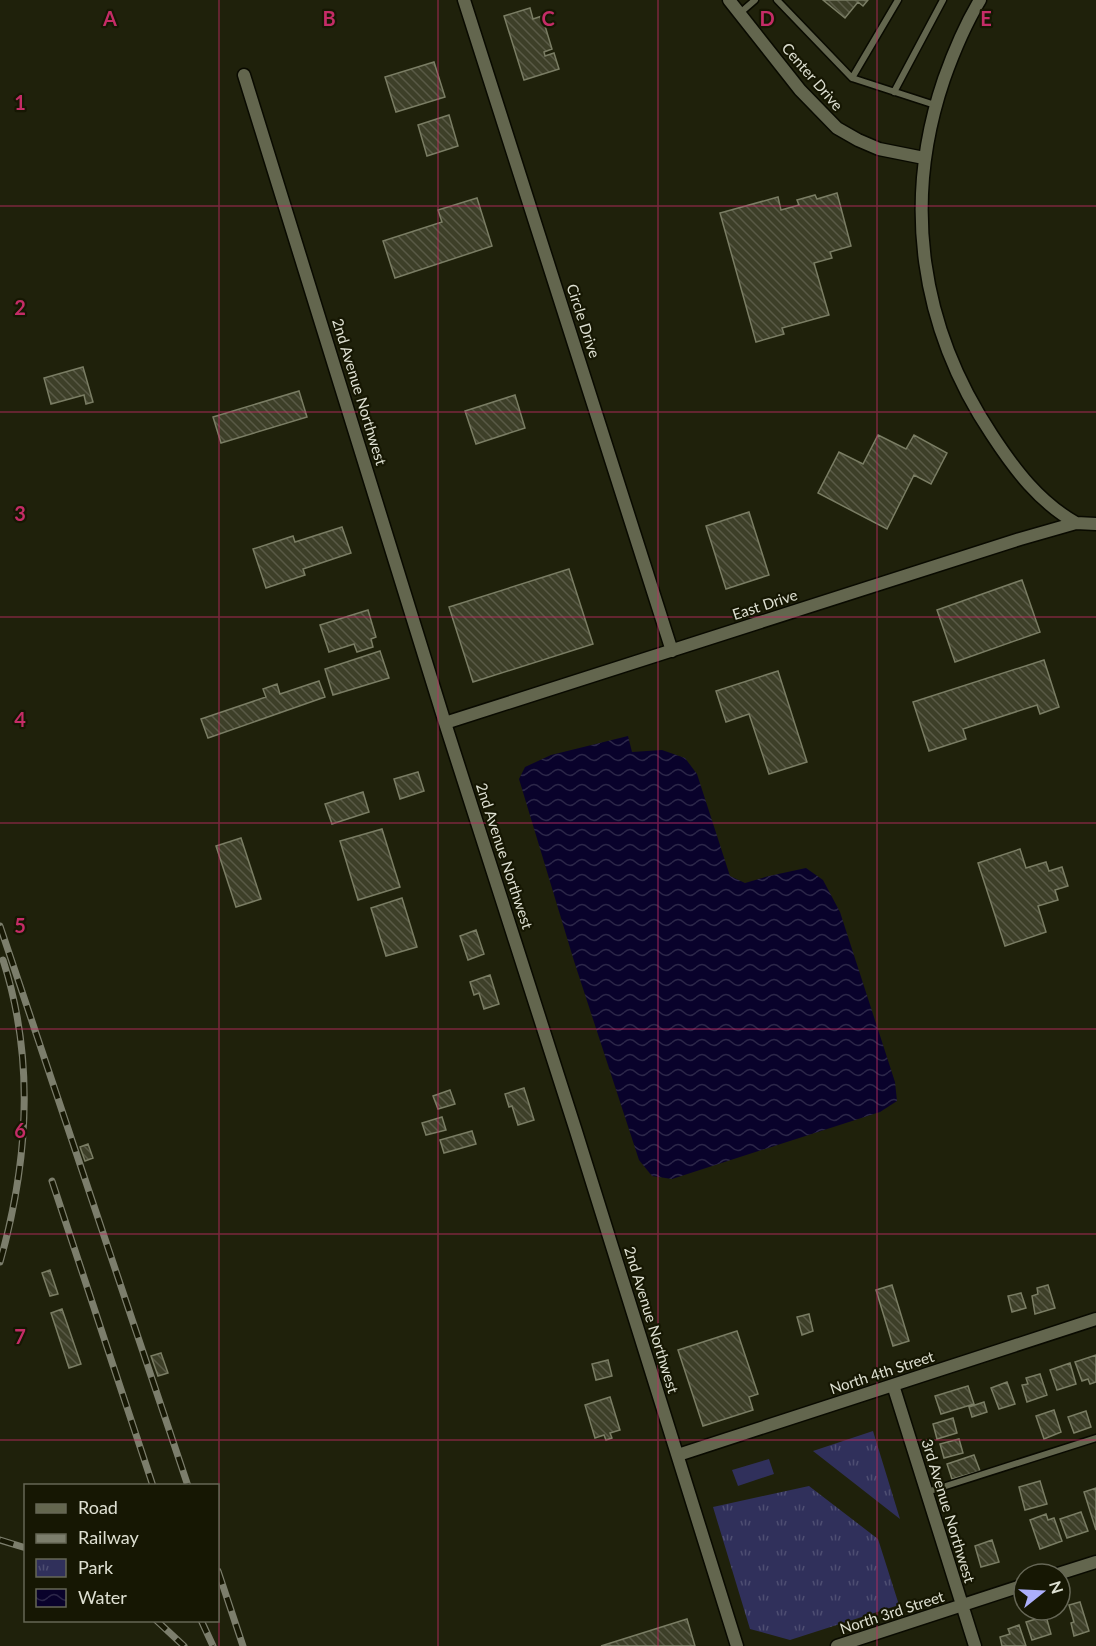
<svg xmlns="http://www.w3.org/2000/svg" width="1096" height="1646" font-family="Lato,sans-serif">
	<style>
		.park { fill: url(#park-tufts) }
		.pitch { fill: #30305b }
		.water { fill: url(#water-waves) }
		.building { fill: url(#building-back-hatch); stroke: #7a7d64; stroke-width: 1.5 }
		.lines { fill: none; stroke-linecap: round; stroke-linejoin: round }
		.service-casing { stroke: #090a00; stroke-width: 9 }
		.minor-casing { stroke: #090a00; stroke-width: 15 }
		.service { stroke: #63664e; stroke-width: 6 }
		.minor { stroke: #63664e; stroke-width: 12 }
		.rail-casing { stroke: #7c7e6c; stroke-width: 7 }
		.rail { stroke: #161703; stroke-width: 4.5; stroke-dasharray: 14; stroke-linecap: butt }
		.grid { fill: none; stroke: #c52c67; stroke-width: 1.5; stroke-opacity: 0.55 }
		.labels { text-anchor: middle; stroke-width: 4.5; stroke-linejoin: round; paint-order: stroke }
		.street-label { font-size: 15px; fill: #dee0d2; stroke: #161703 }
		.grid-label { font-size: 20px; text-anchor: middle; font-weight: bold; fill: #c52c67; stroke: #161703; stroke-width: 4.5; stroke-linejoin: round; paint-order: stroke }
	</style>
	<defs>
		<pattern id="park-tufts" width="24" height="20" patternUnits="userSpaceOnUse" patternTransform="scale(1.5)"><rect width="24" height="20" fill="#30305b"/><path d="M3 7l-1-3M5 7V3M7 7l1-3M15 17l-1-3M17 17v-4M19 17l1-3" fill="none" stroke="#4e4e72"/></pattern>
		<pattern id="water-waves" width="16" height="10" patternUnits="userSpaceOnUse" patternTransform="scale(1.5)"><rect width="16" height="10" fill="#09022b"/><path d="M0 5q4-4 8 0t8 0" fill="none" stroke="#2c2749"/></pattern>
		<pattern id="building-back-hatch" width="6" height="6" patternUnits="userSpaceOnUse" patternTransform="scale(1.5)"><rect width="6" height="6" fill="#3d3f28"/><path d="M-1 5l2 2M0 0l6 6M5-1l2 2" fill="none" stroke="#595a46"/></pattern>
	</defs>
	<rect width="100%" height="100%" fill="#1f210b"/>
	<path class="park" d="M873,1431L900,1519L813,1451Z
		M809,1486L878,1539L899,1605L790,1640L750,1629L713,1507Z"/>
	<path class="pitch" d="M769,1459L774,1474L738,1486L732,1470Z"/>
	<path class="water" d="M628,736L632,752L662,750L685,758L697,774L730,876L745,883L769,876L806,868L823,880L840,912L895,1082L897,1101L880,1112L672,1179L652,1176L639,1160L574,961L519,779L525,767L551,755Z"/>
	<path class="building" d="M823,0H868L863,6L858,2L845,18Z
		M530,8L533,19L542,16L552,49L544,52L545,56L554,53L559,69L524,80L504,16Z
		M434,62L445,97L396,112L385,77Z
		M449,115L458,146L427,156L418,125Z
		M837,193L851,246L830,252L832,258L814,263L829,315L782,328L784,334L756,342L720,213L778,197L781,210L799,205L797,200L815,195L817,199Z
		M477,198L492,246L395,278L383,241L442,222L438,210Z
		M83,367L93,402L86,404L84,395L51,404L44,378Z
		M299,391L307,417L221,443L213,417Z
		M515,395L525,428L476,444L465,411Z
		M878,435L906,449L914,435L947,453L931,484L914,475L887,529L818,493L839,452L863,464Z
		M749,512L769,575L726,589L706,526Z
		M342,527L351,553L303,569L305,575L266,588L253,549L293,536L295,542Z
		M569,569L593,644L473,682L449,607Z
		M1022,580L1040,632L955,662L937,610Z
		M368,610L376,637L371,639L373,647L357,652L354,644L329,652L320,625Z
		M380,651L389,678L333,695L325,669Z
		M1044,660L1059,707L1040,714L1037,705L963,729L966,739L929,751L913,702Z
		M778,671L807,762L769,774L749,714L726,722L716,691Z
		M319,681L325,697L208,738L201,719L266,697L263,689L277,684L280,694Z
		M418,772L424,791L400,799L394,779Z
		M363,792L369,812L332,824L325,804Z
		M382,829L400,887L358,900L340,841Z
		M241,838L261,899L236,907L216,846Z
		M1020,849L1026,868L1046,862L1049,871L1062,867L1068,886L1055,890L1058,900L1038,906L1046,932L1005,946L978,863Z
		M402,898L417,947L386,956L371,908Z
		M476,930L484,954L468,960L460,936Z
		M490,975L499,1004L484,1009L479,993L474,995L470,982Z
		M524,1088L534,1120L518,1125L512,1106L509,1107L505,1094Z
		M450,1090L455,1104L438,1109L433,1096Z
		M442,1117L446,1130L426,1135L422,1123Z
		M472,1131L476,1144L444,1153L440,1140Z
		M88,1144L93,1158L85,1161L80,1147Z
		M50,1270L58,1294L50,1296L42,1273Z
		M892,1285L909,1341L893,1346L876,1290Z
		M1048,1285L1055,1308L1035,1314L1032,1296L1038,1294L1037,1288Z
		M1021,1293L1026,1308L1012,1312L1008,1296Z
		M62,1309L81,1364L69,1368L51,1313Z
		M809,1314L813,1331L802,1335L797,1317Z
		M737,1331L758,1394L749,1397L753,1410L703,1426L678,1350Z
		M161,1353L168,1373L158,1376L151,1356Z
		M1096,1355V1382L1090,1384L1088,1379L1082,1381L1075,1362Z
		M608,1360L612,1376L596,1380L592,1364Z
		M1070,1363L1076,1384L1057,1390L1050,1370Z
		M1040,1374L1047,1395L1027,1402L1022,1385L1028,1384L1026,1378Z
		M1007,1382L1015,1404L999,1409L991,1388Z
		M968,1386L974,1404L941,1414L935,1396Z
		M610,1397L620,1430L610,1433L612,1438L606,1440L604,1435L595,1438L585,1405Z
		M984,1402L987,1412L972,1417L969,1407Z
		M1054,1410L1061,1432L1044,1439L1036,1416Z
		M1086,1411L1091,1427L1074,1433L1068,1417Z
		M953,1418L957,1433L937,1439L933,1424Z
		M959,1439L963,1453L944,1458L940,1444Z
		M974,1455L980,1471L952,1479L947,1464Z
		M1040,1481L1047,1504L1025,1510L1019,1487Z
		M1096,1488V1530L1084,1492Z
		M1081,1512L1088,1531L1067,1538L1060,1519Z
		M1046,1514L1048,1520L1054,1518L1062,1541L1040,1549L1030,1520Z
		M992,1540L999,1562L981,1567L975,1546Z
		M1080,1602L1089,1631L1074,1636L1071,1623L1074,1622L1069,1605Z
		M1046,1616L1051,1634L1032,1640L1026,1622Z
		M687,1619L695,1646H601Z
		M1019,1625L1026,1646H1002L1000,1637L1010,1634L1008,1629Z"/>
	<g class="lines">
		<g class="service-casing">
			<path id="service" d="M777,0L852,78L935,105
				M740,13L755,0
				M852,78L898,0
				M894,92L943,0
				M927,1492L1096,1438"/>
		</g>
		<g class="minor-casing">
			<path id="minor" d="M464,0L672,651
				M729,0L800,90L837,128L858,140L879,149L924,158
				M980,0C965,25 954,51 944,79C902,202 920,327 992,435C1015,470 1039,502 1076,523
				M244,75L445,723L575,1128L737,1646
				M445,723L1020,539L1076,523L1096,524
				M893,1385L975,1646
				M678,1455L1096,1319
				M1058,1574L1096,1562
				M837,1646L1024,1585"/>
		</g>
		<use href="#service" class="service"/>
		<use href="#minor" class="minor"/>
		<g class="rail-casing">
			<path id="rail" d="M0,926L188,1486
				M52,1181L153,1486
				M0,1262C28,1163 35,1059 3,960
				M0,1540L26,1548
				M218,1571L243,1646
				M156,1620L184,1646
				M201,1620L213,1646"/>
		</g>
		<use href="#rail" class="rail"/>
	</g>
	<path class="grid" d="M219,0V1646M438,0V1646M658,0V1646M877,0V1646M0,206H1096M0,412H1096M0,617H1096M0,823H1096M0,1029H1096M0,1234H1096M0,1440H1096"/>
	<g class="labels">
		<g class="street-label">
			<text transform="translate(812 77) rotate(49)" y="5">Center Drive</text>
			<text transform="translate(583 321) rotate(72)" y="5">Circle Drive</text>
			<text transform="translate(359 392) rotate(73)" y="5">2nd Avenue Northwest</text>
			<text transform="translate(765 605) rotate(-18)" y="5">East Drive</text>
			<text transform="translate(504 856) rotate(72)" y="5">2nd Avenue Northwest</text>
			<text transform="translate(651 1320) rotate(73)" y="5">2nd Avenue Northwest</text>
			<text transform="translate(882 1373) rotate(-18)" y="5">North 4th Street</text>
			<text transform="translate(948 1511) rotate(73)" y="5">3rd Avenue Northwest</text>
			<text transform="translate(892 1613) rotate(-18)" y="5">North 3rd Street</text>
		</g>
	</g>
	<g class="grid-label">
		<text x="110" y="26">A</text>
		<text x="329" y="26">B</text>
		<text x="548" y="26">C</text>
		<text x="767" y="26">D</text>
		<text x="986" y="26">E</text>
		<text x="20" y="110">1</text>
		<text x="20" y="315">2</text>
		<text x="20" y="521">3</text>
		<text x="20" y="727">4</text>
		<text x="20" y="933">5</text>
		<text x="20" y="1138">6</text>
		<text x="20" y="1344">7</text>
	</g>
	<rect x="24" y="1484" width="195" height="138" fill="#161703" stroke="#666756" stroke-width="1.5"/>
	<rect x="36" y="1504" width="30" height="9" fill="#63664e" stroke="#666756" stroke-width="1.5"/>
	<text x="78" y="1514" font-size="18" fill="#dee0d2">Road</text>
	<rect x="36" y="1534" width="30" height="9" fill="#7c7e6c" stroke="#666756" stroke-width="1.5"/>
	<text x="78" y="1544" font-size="18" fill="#dee0d2">Railway</text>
	<rect x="36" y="1559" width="30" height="18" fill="url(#park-tufts)" stroke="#666756" stroke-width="1.5"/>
	<text x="78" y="1574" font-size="18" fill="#dee0d2">Park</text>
	<rect x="36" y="1589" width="30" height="18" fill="url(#water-waves)" stroke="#666756" stroke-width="1.5"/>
	<text x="78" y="1604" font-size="18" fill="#dee0d2">Water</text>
	<g transform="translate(1042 1592) rotate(72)"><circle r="28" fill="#161703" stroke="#666756" stroke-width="1.5"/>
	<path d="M0-4.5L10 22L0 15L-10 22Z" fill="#acaffb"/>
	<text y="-9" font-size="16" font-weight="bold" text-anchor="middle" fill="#dee0d2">N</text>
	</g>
</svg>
